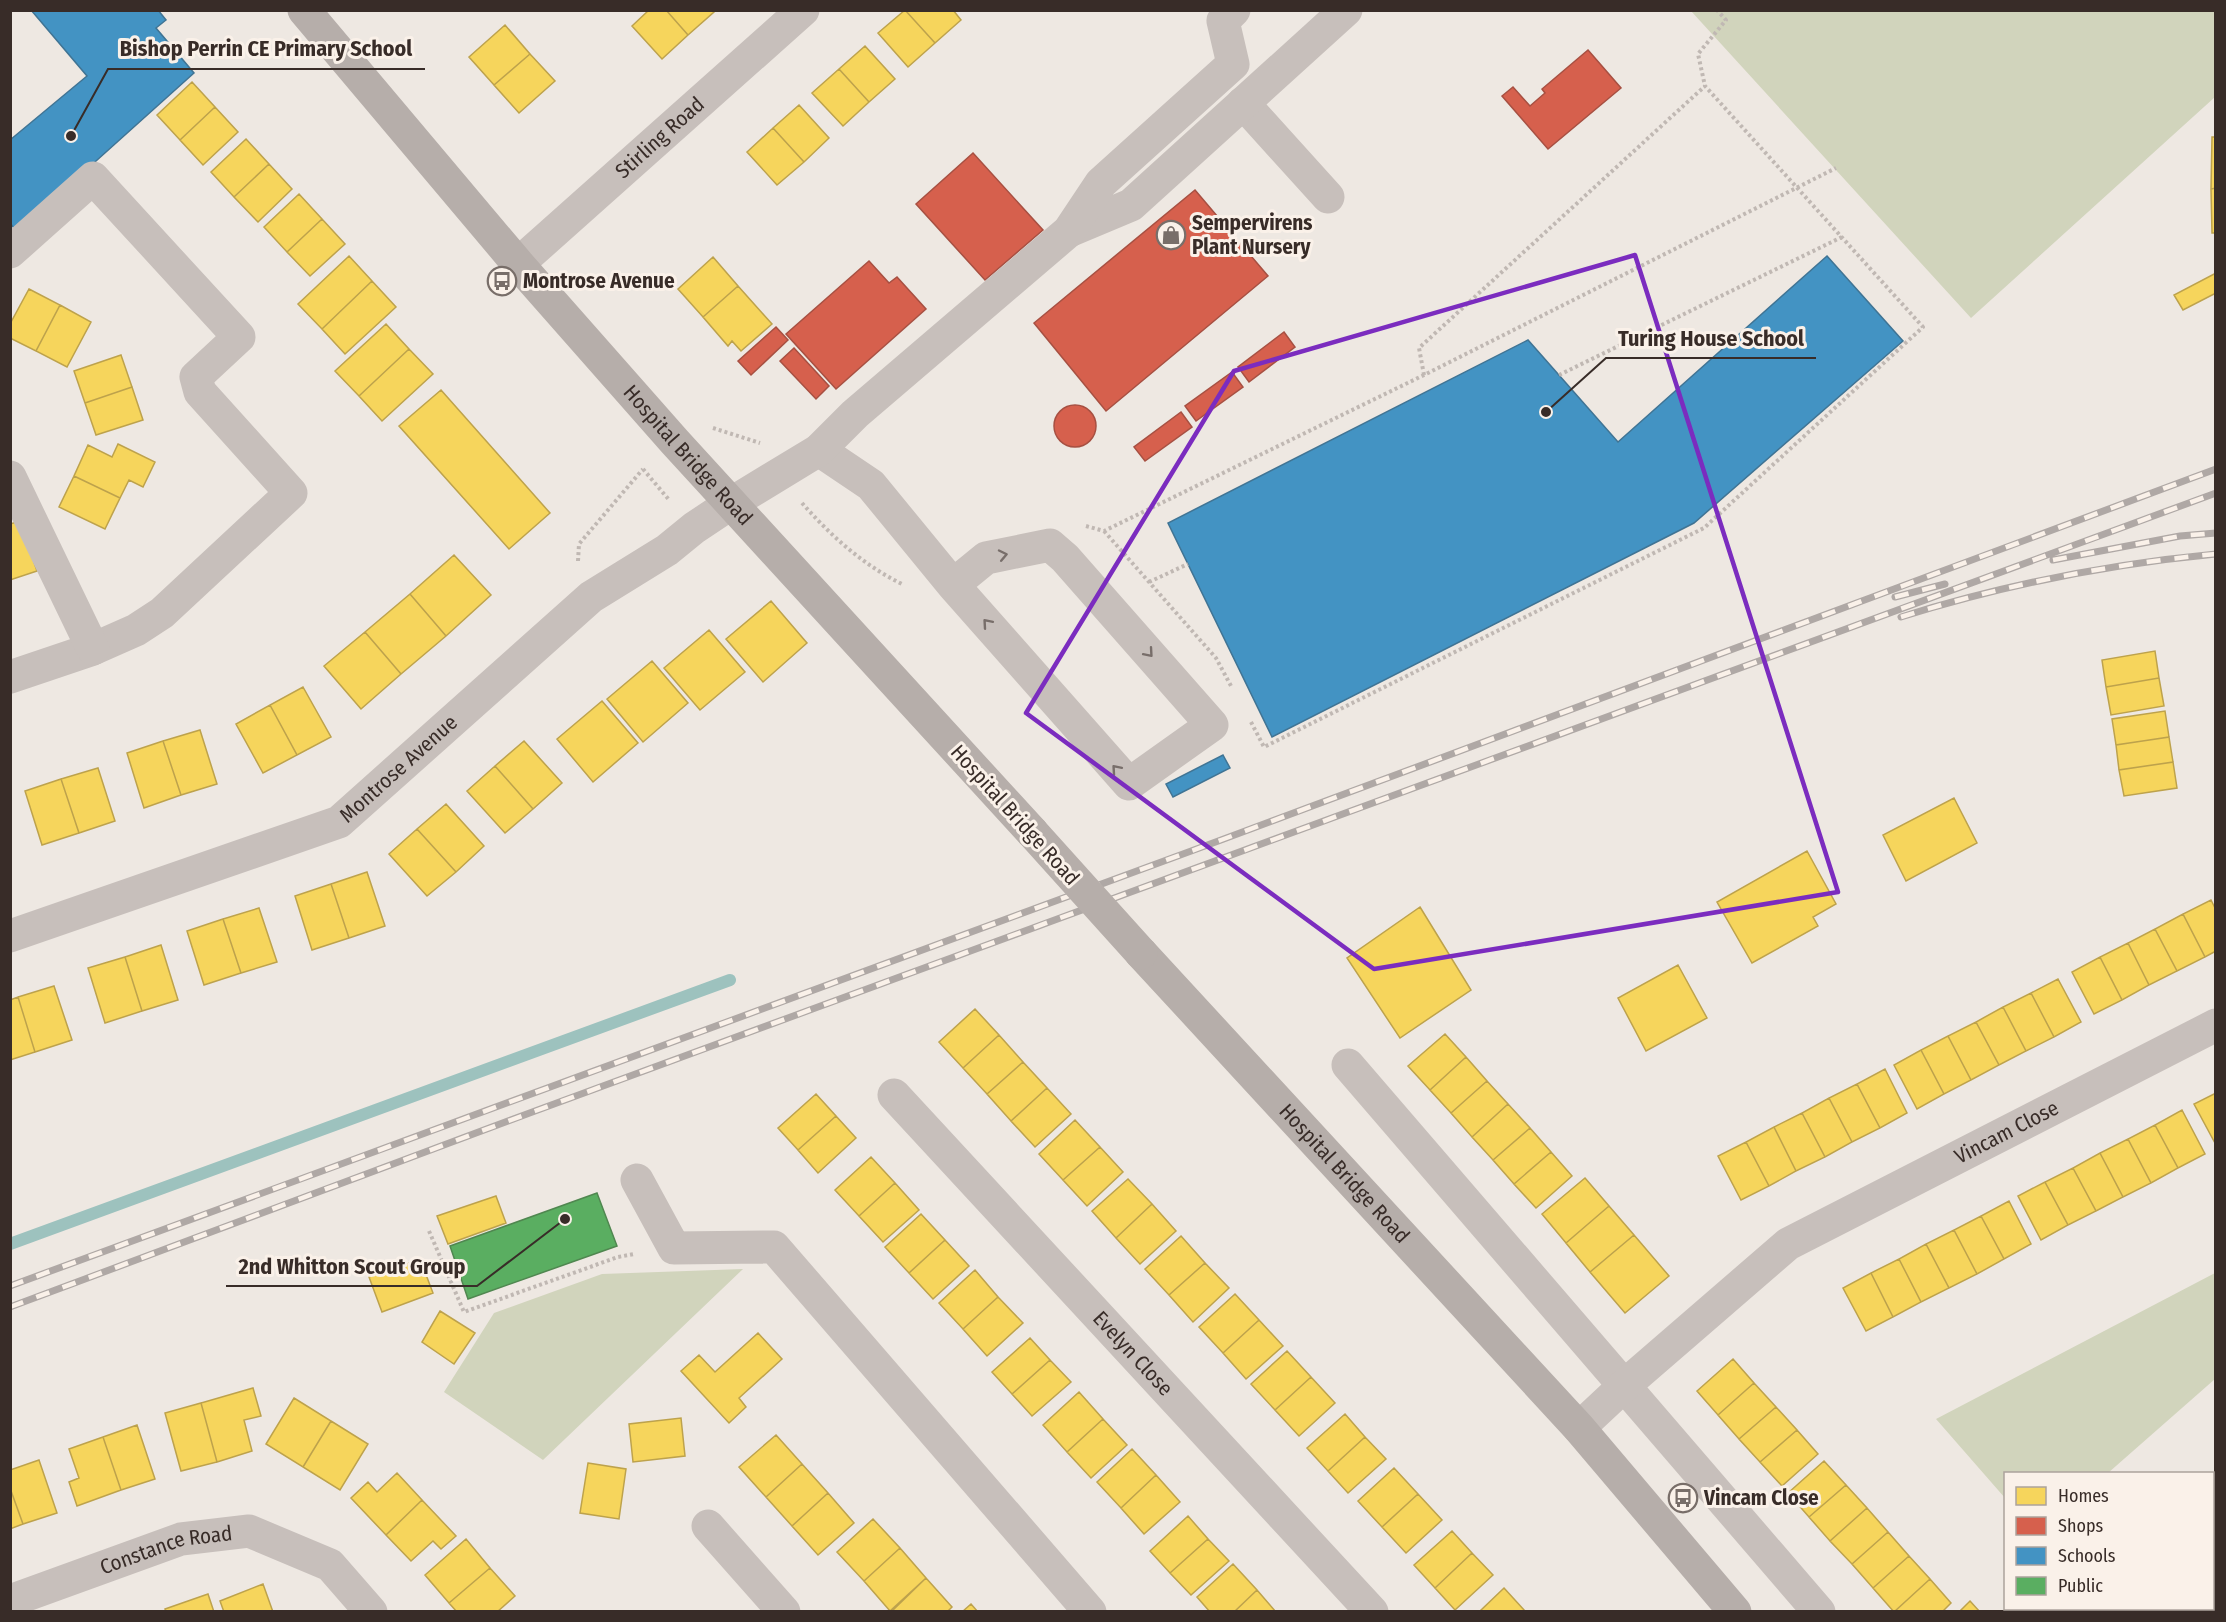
<svg xmlns="http://www.w3.org/2000/svg" width="2226" height="1622" font-family="'Fira Sans Condensed',sans-serif">
	<style>
		.green { fill: #d1d4bc }
		.homes { fill: #f6d55c; stroke: #bda24c; stroke-width: 1.5 }
		.shops { fill: #d6604d; stroke: #a75042; stroke-width: 1.5 }
		.schools { fill: #4393c3; stroke: #407494; stroke-width: 1.5 }
		.public { fill: #5aae61; stroke: #508750; stroke-width: 1.5 }
		.lines { fill: none; stroke-linecap: round; stroke-linejoin: round }
		.stream { stroke: #9dc2be; stroke-width: 12 }
		.path { stroke: #c0b8b3; stroke-width: 4; stroke-dasharray: 3 3; stroke-linecap: butt }
		.minor { stroke: #c7bfbb; stroke-width: 33 }
		.major { stroke: #b6aeaa; stroke-width: 33 }
		.rail-casing { stroke: #afa8a5; stroke-width: 7 }
		.rail { stroke: #faf1e9; stroke-width: 4.5; stroke-dasharray: 14; stroke-linecap: butt }
		.major-bridge { stroke: #b6aeaa; stroke-width: 33 }
		.oneway { stroke: #786e6a }
		.marked { fill: none; stroke: #7b2cbf; stroke-width: 4.5; stroke-linejoin: round }
		.labels { text-anchor: middle; stroke-width: 6; stroke-linejoin: round; paint-order: stroke }
		.street-label { font-size: 21px; fill: #382c28; stroke: #faf1e9 }
		.poi-label { font-size: 21px; font-weight: bold; fill: #382c28; stroke: #faf1e9; text-anchor: start }
		.leader { fill: none; stroke: #382c28; stroke-width: 2 }
		.callout-dot { fill: #382c28; stroke: #faf1e9; stroke-width: 2 }
		.callout-label { font-size: 22px; text-anchor: middle; font-weight: bold; fill: #382c28; stroke: #faf1e9; stroke-width: 6; stroke-linejoin: round; paint-order: stroke }
	</style>
	<rect width="100%" height="100%" fill="#eee8e2"/>
	<path class="green" d="M1691,11H2215V97L1971,318Z
		M743,1269L543,1460L444,1392L494,1313L602,1274Z
		M2215,1273V1379L2108,1473L2006,1474L2005,1498L1936,1419Z"/>
	<path class="homes" d="M649,10H666L688,35L662,59L632,26Z
		M666,10H713L714,12L688,35Z
		M905,10L935,43L908,67L878,33Z
		M905,10H953L961,20L935,43Z
		M505,25L530,54L494,85L469,57Z
		M865,46L895,79L869,102L839,69Z
		M530,54L555,81L519,113L494,85Z
		M839,69L869,102L843,126L812,93Z
		M192,82L215,107L180,140L157,115Z
		M799,105L829,138L804,162L773,128Z
		M215,107L238,132L203,165L180,140Z
		M773,128L804,162L777,185L747,152Z
		M2212,137H2216V188L2211,189Z
		M246,139L269,164L234,197L211,172Z
		M269,164L292,189L258,222L234,197Z
		M2216,188V233H2212L2211,189Z
		M299,194L322,219L287,252L264,227Z
		M322,219L345,244L310,276L287,252Z
		M349,256L372,281L322,329L298,304Z
		M713,257L738,286L703,317L678,289Z
		M2216,273V293L2183,310L2174,295Z
		M372,281L396,307L345,354L322,329Z
		M738,286L772,324L741,351L732,341L728,346L703,317Z
		M29,289L60,305L36,351L10,338V324Z
		M60,305L91,322L67,367L36,351Z
		M386,324L409,349L359,396L335,371Z
		M409,349L433,374L382,421L359,396Z
		M121,355L132,387L85,403L74,371Z
		M132,387L143,420L96,435L85,403Z
		M441,390L550,513L509,549L399,426Z
		M118,444L155,462L143,487L129,480L120,498L74,476L88,445L112,457Z
		M74,476L120,498L105,529L59,507Z
		M20,521L37,571L10,580V524Z
		M454,555L491,595L446,636L410,594Z
		M410,594L446,636L401,674L365,632Z
		M771,601L807,643L763,682L726,639Z
		M709,630L745,672L700,710L664,668Z
		M365,632L401,674L361,709L324,666Z
		M2155,651L2159,678L2106,687L2102,660Z
		M652,661L688,703L643,742L607,699Z
		M2159,678L2164,706L2111,715L2106,687Z
		M303,687L331,737L297,755L270,705Z
		M602,701L638,743L593,782L557,739Z
		M270,705L297,755L263,773L236,724Z
		M2165,711L2169,737L2116,745L2112,719Z
		M200,730L217,784L181,795L163,741Z
		M2169,737L2173,762L2119,770L2116,745Z
		M163,741L181,795L144,808L127,753Z
		M524,741L562,783L533,809L495,766Z
		M2173,762L2177,788L2124,796L2119,770Z
		M495,766L533,809L505,833L467,791Z
		M98,768L115,821L79,833L61,779Z
		M61,779L79,833L42,845L25,791Z
		M1954,798L1977,843L1906,881L1883,835Z
		M446,804L484,846L456,872L417,829Z
		M417,829L456,872L427,896L389,854Z
		M1807,851L1836,904L1813,917L1818,926L1752,963L1717,902Z
		M367,872L385,926L349,938L331,884Z
		M331,884L349,938L312,950L295,896Z
		M2211,900L2216,910V951L2205,957L2183,914Z
		M1420,907L1471,990L1400,1038L1347,958Z
		M259,908L277,962L241,973L223,919Z
		M2183,914L2205,957L2177,971L2155,929Z
		M223,919L241,973L204,985L187,931Z
		M2155,929L2177,971L2149,985L2128,943Z
		M2128,943L2149,985L2122,1000L2100,957Z
		M161,945L178,1000L142,1011L125,957Z
		M125,957L142,1011L105,1023L88,968Z
		M2100,957L2122,1000L2094,1014L2072,972Z
		M1678,965L1707,1018L1646,1051L1618,998Z
		M2058,979L2081,1022L2054,1037L2031,993Z
		M54,986L72,1040L35,1052L18,997Z
		M2031,993L2054,1037L2026,1051L2003,1007Z
		M18,997L35,1052L10,1060V1000Z
		M2003,1007L2026,1051L1999,1065L1976,1022Z
		M975,1009L999,1035L963,1068L939,1042Z
		M1976,1022L1999,1065L1971,1080L1948,1036Z
		M1445,1034L1466,1057L1430,1090L1408,1066Z
		M999,1035L1023,1062L987,1094L963,1068Z
		M1948,1036L1971,1080L1944,1094L1921,1050Z
		M1921,1050L1944,1094L1917,1109L1894,1065Z
		M1466,1057L1487,1081L1451,1113L1430,1090Z
		M1023,1062L1047,1088L1011,1121L987,1094Z
		M1885,1069L1907,1113L1880,1128L1857,1084Z
		M1487,1081L1508,1104L1472,1137L1451,1113Z
		M1857,1084L1880,1128L1852,1142L1829,1098Z
		M1047,1088L1071,1114L1035,1147L1011,1121Z
		M2216,1093V1145L2194,1104Z
		M816,1094L836,1116L798,1150L778,1128Z
		M1829,1098L1852,1142L1825,1157L1802,1113Z
		M1508,1104L1530,1128L1493,1160L1472,1137Z
		M2182,1110L2205,1154L2178,1168L2155,1125Z
		M1802,1113L1825,1157L1796,1171L1774,1127Z
		M836,1116L856,1138L818,1173L798,1150Z
		M1075,1120L1100,1147L1063,1180L1039,1154Z
		M2155,1125L2178,1168L2151,1183L2128,1139Z
		M1774,1127L1796,1171L1769,1186L1746,1142Z
		M1530,1128L1551,1152L1514,1184L1493,1160Z
		M2128,1139L2151,1183L2123,1197L2100,1153Z
		M1746,1142L1769,1186L1741,1200L1718,1156Z
		M1100,1147L1123,1172L1087,1206L1063,1180Z
		M1551,1152L1572,1176L1536,1208L1514,1184Z
		M2100,1153L2123,1197L2096,1211L2073,1168Z
		M871,1157L895,1183L859,1216L835,1190Z
		M2073,1168L2096,1211L2068,1225L2045,1182Z
		M1585,1178L1609,1206L1566,1243L1542,1214Z
		M1128,1179L1152,1204L1116,1238L1092,1211Z
		M2045,1182L2068,1225L2041,1240L2018,1196Z
		M895,1183L919,1210L883,1242L859,1216Z
		M496,1196L506,1223L448,1244L437,1216Z
		M2009,1201L2031,1244L2004,1259L1981,1216Z
		M1152,1204L1176,1231L1140,1264L1116,1238Z
		M1609,1206L1634,1235L1590,1272L1566,1243Z
		M921,1214L945,1240L909,1273L885,1247Z
		M1981,1216L2004,1259L1977,1274L1954,1230Z
		M1954,1230L1977,1274L1949,1288L1926,1244Z
		M1634,1235L1669,1276L1625,1313L1590,1272Z
		M1181,1236L1205,1263L1169,1295L1145,1269Z
		M945,1240L969,1266L933,1299L909,1273Z
		M1926,1244L1949,1288L1921,1302L1899,1259Z
		M420,1259L433,1293L382,1312L369,1277Z
		M1899,1259L1921,1302L1893,1317L1871,1273Z
		M1205,1263L1229,1288L1193,1322L1169,1295Z
		M975,1270L998,1297L963,1329L939,1303Z
		M1871,1273L1893,1317L1866,1331L1843,1288Z
		M1235,1294L1259,1320L1223,1353L1199,1327Z
		M998,1297L1023,1323L987,1356L963,1329Z
		M440,1311L475,1333L454,1364L422,1342Z
		M1259,1320L1283,1346L1246,1379L1223,1353Z
		M758,1333L782,1359L739,1398L746,1407L729,1423L681,1371L699,1355L715,1372Z
		M1030,1338L1050,1360L1012,1394L992,1372Z
		M1287,1351L1311,1377L1275,1410L1251,1384Z
		M1733,1359L1754,1383L1718,1415L1697,1391Z
		M1050,1360L1071,1382L1032,1416L1012,1394Z
		M1311,1377L1335,1403L1299,1436L1275,1410Z
		M1754,1383L1776,1407L1739,1439L1718,1415Z
		M253,1388L261,1416L244,1420L252,1451L217,1462L201,1403Z
		M1079,1392L1103,1419L1067,1452L1043,1425Z
		M294,1398L331,1421L303,1467L266,1444Z
		M201,1403L217,1462L181,1471L165,1413Z
		M1776,1407L1797,1430L1760,1462L1739,1439Z
		M1345,1414L1365,1437L1328,1471L1307,1448Z
		M681,1418L685,1456L633,1462L629,1424Z
		M1103,1419L1127,1445L1091,1478L1067,1452Z
		M331,1421L368,1444L340,1490L303,1467Z
		M137,1425L155,1479L121,1490L103,1437Z
		M1797,1430L1818,1454L1782,1486L1760,1462Z
		M776,1435L802,1464L766,1497L739,1467Z
		M103,1437L121,1490L77,1506L69,1482L79,1478L69,1449Z
		M1365,1437L1386,1459L1348,1493L1328,1471Z
		M1132,1449L1156,1475L1121,1508L1097,1482Z
		M39,1460L57,1513L23,1524L10,1488V1470Z
		M1824,1461L1846,1485L1809,1517L1788,1493Z
		M588,1463L626,1469L619,1519L580,1513Z
		M802,1464L828,1493L792,1526L766,1497Z
		M1394,1468L1418,1494L1382,1527L1358,1501Z
		M397,1473L422,1500L386,1535L351,1498L368,1482L377,1492Z
		M1156,1475L1180,1502L1144,1534L1121,1508Z
		M1846,1485L1867,1508L1830,1541L1809,1517Z
		M10,1488L23,1524L10,1529Z
		M828,1493L854,1523L818,1555L792,1526Z
		M1418,1494L1442,1520L1406,1553L1382,1527Z
		M422,1500L456,1536L441,1549L433,1541L411,1561L386,1535Z
		M1867,1508L1888,1532L1852,1564L1830,1541Z
		M1188,1516L1208,1539L1170,1573L1150,1551Z
		M873,1519L900,1548L864,1581L837,1552Z
		M1452,1531L1472,1553L1435,1588L1414,1565Z
		M1888,1532L1909,1556L1873,1588L1852,1564Z
		M466,1539L490,1568L449,1603L425,1575Z
		M1208,1539L1229,1561L1191,1595L1170,1573Z
		M900,1548L926,1578L890,1611L864,1581Z
		M1472,1553L1493,1575L1455,1610L1435,1588Z
		M1909,1556L1930,1579L1894,1612L1873,1588Z
		M1233,1564L1257,1590L1234,1612H1210L1197,1597Z
		M490,1568L515,1596L497,1612H457L449,1603Z
		M926,1578L952,1607L947,1612H891Z
		M1930,1579L1951,1603L1942,1612H1894Z
		M263,1584L273,1612H224L220,1601Z
		M1504,1588L1525,1611L1479,1612Z
		M1257,1590L1276,1612H1234Z
		M208,1594L214,1612H166L165,1609Z
		M1970,1601L1980,1612H1959Z
		M971,1604L978,1612H962Z"/>
	<path class="shops" d="M1588,50L1621,88L1548,149L1502,96L1513,87L1530,106L1545,93L1542,89Z
		M973,153L1043,230L985,280L916,204Z
		M1195,190L1268,276L1106,411L1034,323Z
		M869,261L889,283L897,277L926,309L836,389L786,334Z
		M776,327L788,340L751,375L738,361Z
		M1284,332L1295,347L1249,382L1238,367Z
		M794,348L829,386L816,399L780,361Z
		M1232,372L1243,387L1196,421L1185,406Z
		M1054 426a21 21 0 1 1 42 0a21 21 0 1 1-42 0Z
		M1181,412L1192,427L1145,461L1134,447Z"/>
	<path class="schools" d="M31,10H158L166,20L156,28L194,73L17,232L10,223V140L87,76Z
		M1827,256L1903,341L1694,523L1272,737L1168,523L1528,340L1618,442Z
		M1223,755L1230,768L1173,797L1166,784Z"/>
	<path class="public" d="M597,1193L617,1246L468,1299L450,1246Z"/>
	<g class="lines">
		<path class="stream" d="M10,1244L730,980"/>
		<path class="path" d="M1424,375L1419,348L1705,86
			M1559,375L1842,237
			M713,428L760,443
			M643,469L670,501
			M802,503C830,535 863,565 902,584
			M1086,526L1104,531L1424,375L1836,168
			M1104,531L1216,658L1231,686
			M578,561L579,544L643,469
			M1149,582L1188,564
			M1251,722L1264,747L1704,528L1923,327L1705,86L1698,54L1726,20L1717,10
			M429,1231L464,1312L618,1257L634,1254
			M2212,1603H2216"/>
		<g class="minor">
			<path d="M1243,103L1328,197"/>
			<path d="M1069,231L1131,205L1346,10"/>
			<path d="M10,252L93,178L239,337L196,377L200,392L291,493L162,613L136,630L93,649L10,677"/>
			<path id="s1" d="M518,264L803,10"/>
			<path d="M819,450L871,485L953,585L1129,784L1212,725L1065,558L1050,545L986,558L953,585"/>
			<path d="M10,477L93,649"/>
			<path id="s2" d="M10,936L339,822L591,597L667,550L694,528L730,504L819,450L855,414L1069,231L1101,183L1233,64L1223,21L1234,10"/>
			<path d="M1348,1065L1819,1612"/>
			<path id="s3" d="M894,1095L1372,1612"/>
			<path d="M637,1180L674,1248L774,1247L1090,1612"/>
			<path id="s4" d="M1579,1428L1625,1385L1788,1244L2216,1025"/>
			<path d="M708,1526L784,1612"/>
			<path id="s5" d="M10,1601L181,1539L249,1531L330,1565L371,1612"/>
		</g>
		<g class="major">
			<path id="s6" d="M304,10L518,264L675,442L1032,832"/>
			<path id="s7" d="M1141,953L1579,1428L1735,1612"/>
		</g>
		<g class="rail-casing">
			<path id="rail" d="M2053,560L2180,536L2216,533
				M1895,597L1945,584
				M1901,617C2003,585 2110,564 2216,554
				M10,1286L1221,840L2216,469
				M10,1307L535,1111L2216,493"/>
		</g>
		<use href="#rail" class="rail"/>
		<path class="major-bridge" d="M1032,832L1141,953"/>
	</g>
	<defs><path id="oneway-chevron" d="M-2-3.5L2.5 0L-2 3.5" fill="none" stroke-width="1.6" stroke-linecap="round" stroke-linejoin="round" transform="scale(1.5)"/></defs>
	<g class="oneway">
		<use href="#oneway-chevron" transform="translate(1003 555) rotate(-12)"/>
		<use href="#oneway-chevron" transform="translate(987 623) rotate(-131)"/>
		<use href="#oneway-chevron" transform="translate(1149 653) rotate(49)"/>
		<use href="#oneway-chevron" transform="translate(1116 769) rotate(-131)"/>
	</g>
	<path class="marked" d="M1635,255L1838,892L1374,969L1026,713L1234,371Z"/>
	<defs>
		<g id="shop-ring" transform="scale(1.5)"><circle r="9.5" fill="#faf1e9" stroke="#786e69" stroke-width="1.5"/><path d="M-5-2.5h2.3a2.7 3.5 0 0 1 5.4 0H5L5.5 6h-11ZM-1.5-2.5h3a1.5 2.3 0 0 0-3 0Z" fill="#786e69"/></g>
		<g id="bus-ring" transform="scale(1.5)"><circle r="9.5" fill="#faf1e9" stroke="#786e69" stroke-width="1.5"/><path d="M-5-6H5V4H4V6H2V4H-2V6H-4V4H-5ZM-3.5-4V0h7V-4ZM-3.5 1.2v1.5H-2V1.2ZM2 1.2v1.5H3.5V1.2Z" fill="#786e69"/></g>
	</defs>
	<g fill-rule="evenodd">
		<use href="#shop-ring" x="1171" y="235"/>
		<use href="#bus-ring" x="502" y="281"/>
		<use href="#bus-ring" x="1683" y="1498"/>
	</g>
	<g class="labels">
		<g class="street-label">
			<text dy="7" stroke="none"><textPath href="#s1" startOffset="190">Stirling Road</textPath></text>
			<text dy="7" stroke="none"><textPath href="#s6" startOffset="588">Hospital Bridge Road</textPath></text>
			<text dy="7" stroke="none"><textPath href="#s2" startOffset="428">Montrose Avenue</textPath></text>
			<text transform="translate(1015 815) rotate(48)" y="7">Hospital Bridge Road</text>
			<text dy="7" stroke="none"><textPath href="#s4" startOffset="524">Vincam Close</textPath></text>
			<text dy="7" stroke="none"><textPath href="#s7" startOffset="300">Hospital Bridge Road</textPath></text>
			<text dy="7" stroke="none"><textPath href="#s3" startOffset="352">Evelyn Close</textPath></text>
			<text dy="7" stroke="none"><textPath href="#s5" startOffset="165">Constance Road</textPath></text>
		</g>
		<g class="poi-label">
			<text x="1192" y="230">Sempervirens<tspan x="1192" dy="24">Plant Nursery</tspan></text>
			<text x="523" y="288">Montrose Avenue</text>
			<text x="1704" y="1505">Vincam Close</text>
		</g>
	</g>
	<path class="leader" d="M71 136L108 69H425M1546 412L1606 358H1816M565 1219L477 1286H226"/>
	<g class="callout-dot">
		<circle cx="71" cy="136" r="6"/>
		<circle cx="1546" cy="412" r="6"/>
		<circle cx="565" cy="1219" r="6"/>
	</g>
	<g class="callout-label">
		<text x="266" y="56">Bishop Perrin CE Primary School</text>
		<text x="1711" y="346">Turing House School</text>
		<text x="352" y="1274">2nd Whitton Scout Group</text>
	</g>
	<rect width="2226" height="1622" fill="none" stroke="#382c28" stroke-width="24"/>
	<rect x="2004" y="1472" width="210" height="138" fill="#faf1e9" stroke="#aca29c" stroke-width="1.5"/>
	<rect x="2016" y="1487" width="30" height="18" fill="#f6d55c" stroke="#aca29c" stroke-width="1.5"/>
	<text x="2058" y="1502" font-size="18" fill="#382c28">Homes</text>
	<rect x="2016" y="1517" width="30" height="18" fill="#d6604d" stroke="#aca29c" stroke-width="1.5"/>
	<text x="2058" y="1532" font-size="18" fill="#382c28">Shops</text>
	<rect x="2016" y="1547" width="30" height="18" fill="#4393c3" stroke="#aca29c" stroke-width="1.5"/>
	<text x="2058" y="1562" font-size="18" fill="#382c28">Schools</text>
	<rect x="2016" y="1577" width="30" height="18" fill="#5aae61" stroke="#aca29c" stroke-width="1.5"/>
	<text x="2058" y="1592" font-size="18" fill="#382c28">Public</text>
</svg>
